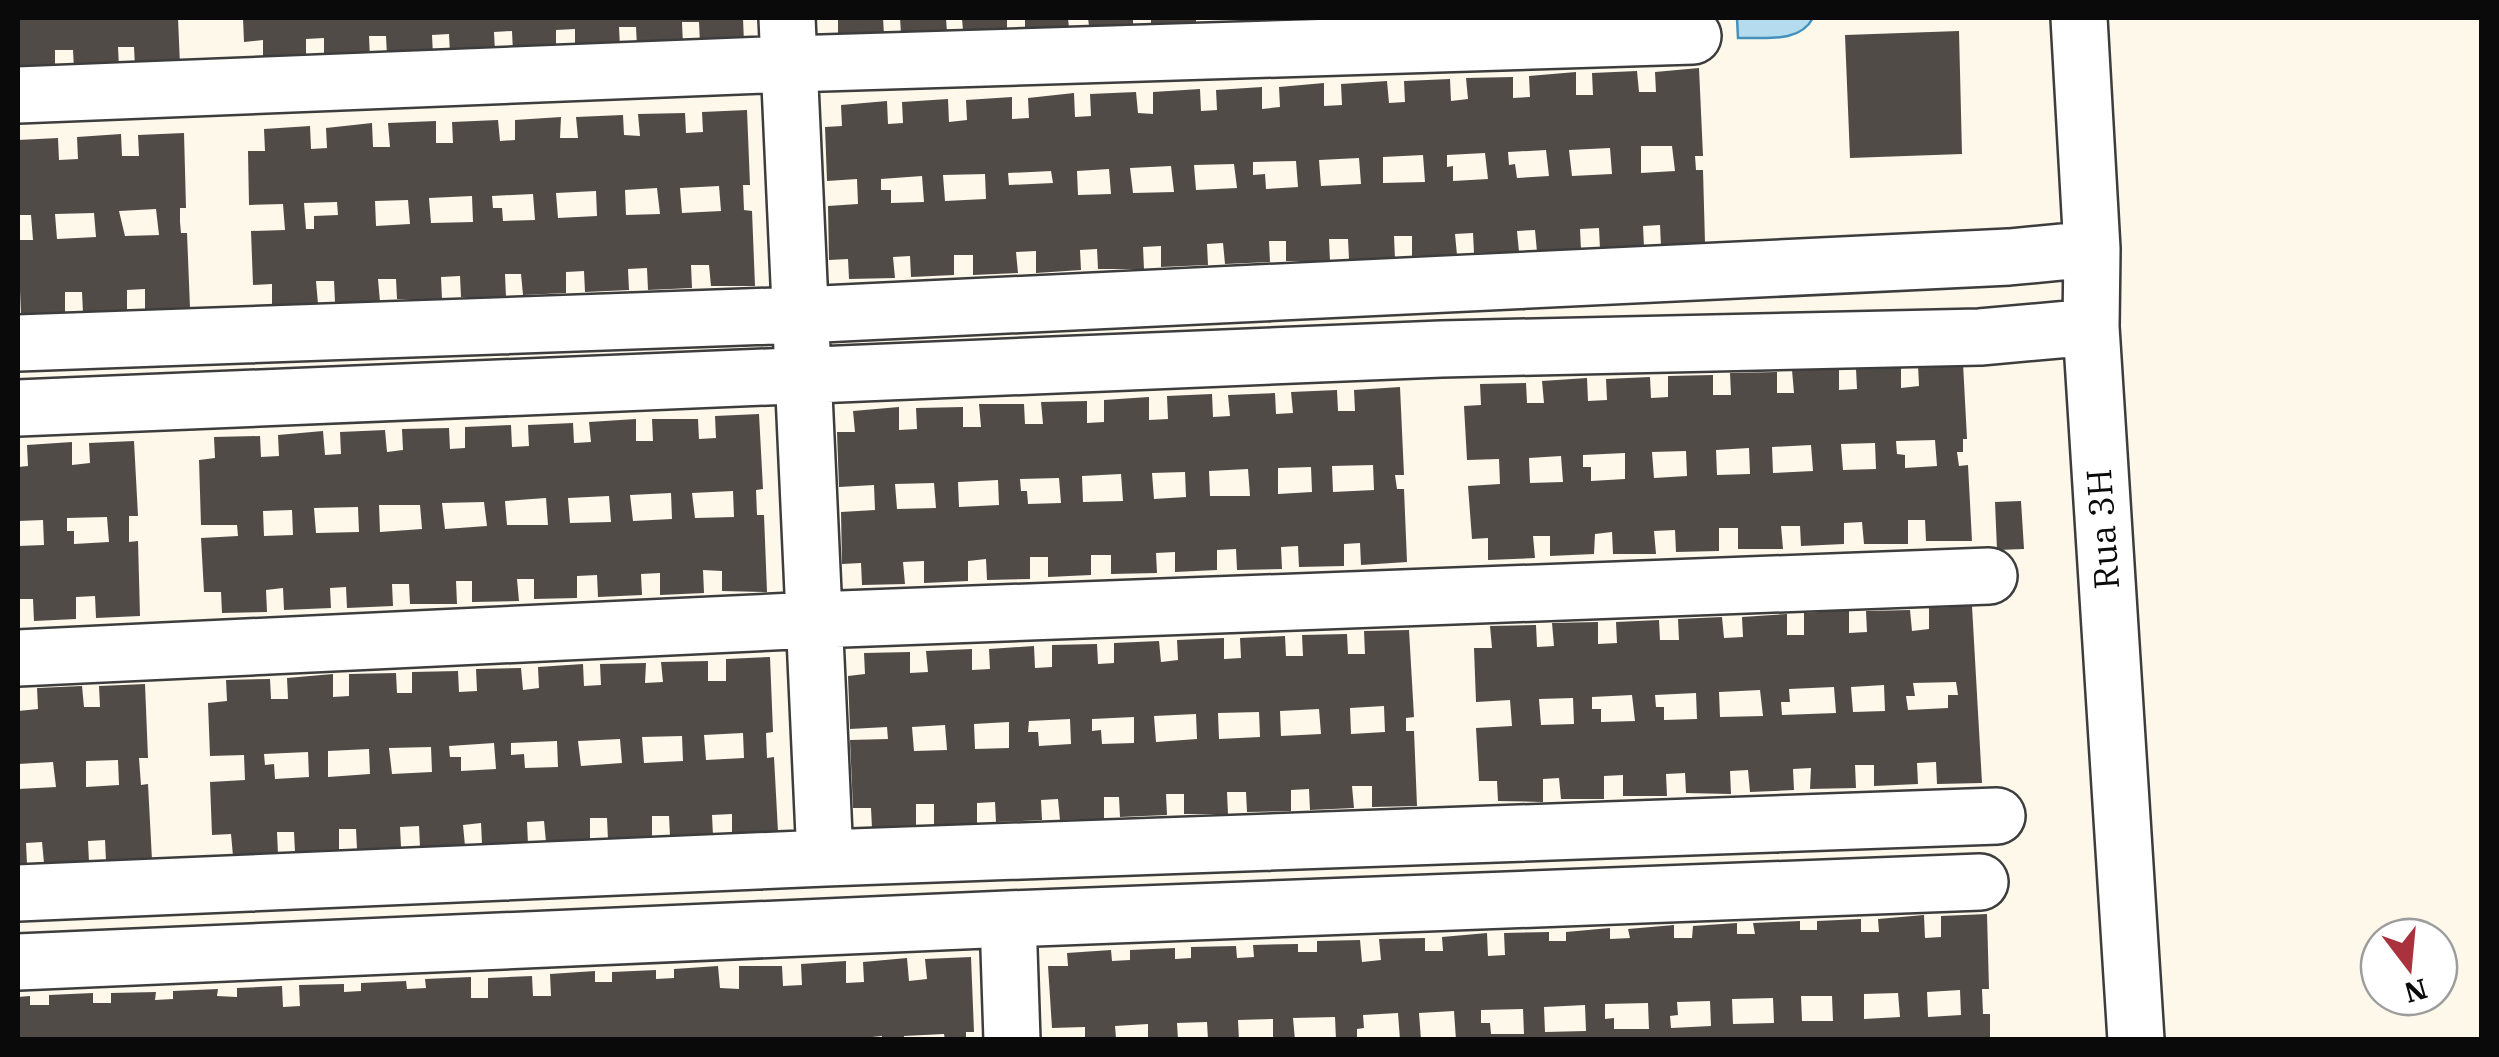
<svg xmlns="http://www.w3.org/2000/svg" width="2499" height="1057" font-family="'IBM Plex Serif',serif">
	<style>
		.water { fill: #b4dbee; stroke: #4391bd; stroke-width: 2.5 }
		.building { fill: #514b48; fill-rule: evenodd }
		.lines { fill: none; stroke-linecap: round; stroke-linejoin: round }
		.minor-casing { stroke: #3d3d3d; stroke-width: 60 }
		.minor { stroke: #fff; stroke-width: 55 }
		.labels { text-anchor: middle; stroke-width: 10; stroke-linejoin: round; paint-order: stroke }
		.street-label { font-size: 35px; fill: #0a0a0a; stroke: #fff }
	</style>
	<rect width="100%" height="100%" fill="#fdf8ea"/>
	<path class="water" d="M1737,18H1813C1799,44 1764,37 1738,38Z"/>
	<path class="building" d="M18,18H178L180,65L135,67L134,47H118L119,68L74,69L73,50H55V71L18,72Z
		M243,18H743L744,43L700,44L699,22H682L683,46L637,47L636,27H619L620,47L575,49V29L556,30V50L513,52L512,31L494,32L495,52L450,54L449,34L432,35L433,56H387L386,36H369L370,59L324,60V38L306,39V61L263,63V40L244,42Z
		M838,18H883L884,35L838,38Z
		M900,18H946L947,33L901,34Z
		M962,18H1007V29L963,31Z
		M1025,18H1068L1069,28L1025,29Z
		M1088,18H1133V25L1089,26Z
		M1151,18H1196V22L1151,25Z
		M1959,31L1962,154L1850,158L1845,35Z
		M1699,68L1703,156H1695L1696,170H1703L1705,243L1661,246L1660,225L1643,226L1644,247L1600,249L1599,228L1580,229L1581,250L1537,252L1535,230L1517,231L1519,252L1474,253L1473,233L1455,234L1457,255L1412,256V236H1394L1395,259H1349L1348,239H1329L1330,261H1286V241H1269L1270,262L1225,264L1223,243L1207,244L1208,265L1161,267V246L1143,247L1144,269H1098L1097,249L1080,250L1081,270L1036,273V251L1016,252L1018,273L973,275V255H954V275L911,277L910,256L893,257L895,278L849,279L848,259L829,260L828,206L858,204L857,179L827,181L825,127L842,126L841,105L887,101L888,124L903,123L902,102L948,99L949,122L967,120L966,100L1012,97V119L1029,118L1028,98L1074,93L1075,117L1091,116L1090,94L1136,92L1138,113L1153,114V92L1200,89L1201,111L1217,110L1216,90L1262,87V109L1280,107L1279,87L1324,83V106L1342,105L1341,84L1387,81L1389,103L1405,102L1404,81L1450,79L1451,101L1468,99L1466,78L1513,77V98L1530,97L1529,76L1576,72V95H1593L1592,73L1637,71L1639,92H1656L1655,72ZM1641,146H1672L1675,171L1641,173ZM1610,148L1612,174L1572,176L1569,150ZM1546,150L1549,176L1517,178L1515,164L1509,165L1508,152ZM1485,153L1488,179L1453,181V166L1447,167V155ZM1423,155L1425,182L1383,183V157ZM1359,158L1361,184L1321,186L1319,160ZM1296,161L1298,187L1266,189L1265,174L1253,175V162ZM1234,164L1237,188L1196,190L1194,165ZM1171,166L1174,192L1133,193L1130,168ZM1109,169L1111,194L1078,195L1077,171ZM1051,171L1053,183L1009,185L1008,173ZM985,174L986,199L945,201L943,175ZM922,176L924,202L891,203V190H881V179Z
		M747,110L750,185H743L744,210L752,211L755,286H711L709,265H691L692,288L648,290L647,268L628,269L629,290L585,292L584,271L566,272V293L523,295L521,274H505L506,297H461L460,276L441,277L442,299H397L396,279H378L380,302H335L334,281H316L318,304L272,305V284L253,285L251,231L285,230L283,204L249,205L248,151H265L264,129L310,126L311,149L327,148L326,128L372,123L373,147H390L388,123L436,121V143H453L452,122L498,120L500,141L515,140V120L561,117L560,138H578L576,117L623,115L624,135L640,136L638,114L685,113L686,133L703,132L702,112ZM719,186L721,211L682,213L680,188ZM657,188L660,214L626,215L625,190ZM596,191L597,216L558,218L556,193ZM533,194L535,220L503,221L502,208H493L492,196ZM472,196L473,222L431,223L429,198ZM408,200L410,224L376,226L375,201ZM337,202L338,215L314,216V229H306L304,203Z
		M184,133L186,208H180V222L181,233H187L190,308L145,310V289L127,290V311L83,313L82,292H65V315H21L18,240H33L31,215H18V140L58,138L59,160L78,159L77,137L121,134L122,156H139L138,135ZM156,209L159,235L125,236L119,211ZM94,213L96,237L57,239L55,214Z
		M1963,363L1967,439H1963V452H1957L1959,466L1968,465L1972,541H1926L1925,520H1908V544H1864L1862,522L1844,523V544L1801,546L1800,526H1781L1783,549H1738V528H1719V551L1676,552L1675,530L1654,531L1656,554H1613L1612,532L1595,534L1594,554L1550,556V536H1533L1535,558L1488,560V538L1472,539L1468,486L1500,484L1499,459L1467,460L1464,406L1481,405L1480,384L1526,383L1527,403H1544L1542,381L1587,378L1588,401L1607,400L1606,379L1650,377L1651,398L1668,397V376L1713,375V395H1731L1730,373L1777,372V393H1794L1792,370L1839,369V390L1857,389L1856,369L1901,367V388L1919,386L1918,365ZM1935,440L1937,466L1905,468V455L1897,454L1896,441ZM1875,443L1876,469L1843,470L1841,444ZM1811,445L1813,471L1773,473L1772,447ZM1749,448L1750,474L1717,475L1716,450ZM1686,451L1687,476L1654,478L1652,452ZM1625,453V479L1591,481V467H1583V455ZM1561,456L1563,482L1530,483L1529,458Z
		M1400,387L1404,475H1395L1397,489H1404L1407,562L1361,565L1360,543L1344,544V566L1299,567L1298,546L1281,547L1282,569L1237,570L1236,549L1217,550V570L1175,572V552L1156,553L1157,573L1111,574V555H1091V575L1048,577V557H1030V579L987,580L986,559L968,561V581L924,583V561L903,562L905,584L862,585L861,563L842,564L841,512L875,510L874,485L839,487L837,432H855L853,411L899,407V430L917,429L916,408L963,407V427H981L979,404H1024L1025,424H1043L1041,402L1087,401V423L1104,422V400L1149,397V420L1168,419L1167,396L1212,394L1213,417L1230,416L1228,395L1275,393L1276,414L1293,413L1291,392L1337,390L1338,411H1355L1354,390ZM1373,465L1374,490L1333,492L1332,466ZM1311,467L1312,492L1278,494V468ZM1248,469L1250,496H1210L1209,471ZM1185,472L1186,497L1154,499L1152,473ZM1121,474L1123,501L1083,502L1082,476ZM1059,478L1061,503L1028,504L1027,491H1021L1020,479ZM998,480L999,505L959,507L958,482ZM934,483L936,508L897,509L895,484Z
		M759,414L763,489L756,490L757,515H764L767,592L722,591V571L703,570L704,593L660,595V573L641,574L642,595L598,597L597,575L577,576V598L534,599V579H517L519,601L472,602V581H456L457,604H410L409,584H392L393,606L347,608L346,587L330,588L331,608L284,610L283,588L266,590L267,612L222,613L221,592H204L201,538L238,536L237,525H201L199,460L215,458L214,437L260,436L261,457L279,456L278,435L323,431L325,455L341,454L340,432L385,430L387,452L403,450L402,429L449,428L450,449L465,448V427L511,425L512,447L529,446L528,425L573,423L574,443L591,442L589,422L636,419V441H653L652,419H698L699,439L716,438L715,416ZM733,491L734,517L695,518L692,493ZM671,493L672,519L633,521L630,495ZM609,496L611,522L570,523L568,498ZM546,498L548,525H507L505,501ZM484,502L487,526L445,529L442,503ZM379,505H420L422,529L380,532ZM358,507L359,532L316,533L314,508ZM292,510L293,535L264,536L263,511Z
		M134,441L138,516H129V542L138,541L140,616L96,618L95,596L76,597V619L34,621L33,599H18V546L44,545L43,520L18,521V467L28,466L27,445L72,442V465L90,463L89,443ZM107,517L109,542L74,544V531H67V518Z
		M2021,501L2024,549L1997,550L1995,502Z
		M1972,606L1982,783L1937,784L1936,762L1917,763L1918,784L1874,786V765H1855L1856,788L1810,789L1811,768L1793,769L1794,790L1750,792L1748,770L1730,771L1731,794L1686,793L1685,773L1666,774L1667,796H1623V775L1604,776V799H1561L1559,778L1543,779V802L1498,801L1497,781H1479L1476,728L1512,726L1510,700L1476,702L1474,648H1492L1490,626L1536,625L1537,647L1554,646L1552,623L1598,622V644L1617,643L1616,622L1659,620L1660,640H1679L1678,619L1722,617L1724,638L1743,637L1742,617L1787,614V635H1804V613L1849,610V633L1867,632L1866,611L1910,610L1912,631L1929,629V608ZM1956,682L1958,695H1948V708L1908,710L1906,696H1915L1913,683ZM1884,685L1885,711L1853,712L1851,687ZM1834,687L1836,713L1782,715L1781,702H1790L1789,689ZM1760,690L1763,716L1720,717L1719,692ZM1696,693L1697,719L1664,720V707H1656L1655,695ZM1632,695L1635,721L1601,722V709H1592V697ZM1573,698L1574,724L1541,725L1539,699Z
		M1409,630L1414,717L1406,718V731H1414L1417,806L1372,807V786H1352L1354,808L1310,810L1309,789L1291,790V811L1247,812L1246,792H1227L1228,814H1184V794H1166L1167,815L1120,817L1119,797H1104V819L1060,820L1058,799L1041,800L1042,820L996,822L995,802L977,803V824L934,826V804H916V826L872,828L871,808H853L850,740L888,739L887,727L850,729L848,676L865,674L864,653L910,652V673L928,672L926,651L972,649V670L990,669L989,649L1034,646L1035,668L1052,667V645L1097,644L1098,664L1114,663V643L1159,641L1161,662L1178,660L1177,640L1224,638V659L1241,658L1240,638L1285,636L1286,656H1303L1302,635L1347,634L1348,654H1365L1364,631ZM1384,706L1385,732L1351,734L1350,708ZM1319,709L1321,734L1281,736L1280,711ZM1259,712L1260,737L1219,739L1218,713ZM1196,714L1197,739L1156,742L1154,716ZM1134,717V743L1102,744L1101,730L1092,731V719ZM1070,719L1071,744L1039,746L1038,732H1028L1029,721ZM1009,722V748L975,749L974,724ZM945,725L947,750L914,751L912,727Z
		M770,657L773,732L766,733L767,758L774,757L778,832L732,834V814L712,815L713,836H670L669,816H652V838L608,840L607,818H590V841L546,842L544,821L527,822L528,845L482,844L481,823L463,825L465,846L420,847L419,826L400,827L401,847L357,849L356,829H339V852H295L294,832H277L278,854L233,856L231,834L212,835L210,782L245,780L244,755L210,756L208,703L227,701L226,680L270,679L271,699H288L287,678L333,674V697L349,696V674L396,673L397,693H412V672L458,671L459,692L477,691L476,669L521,668L523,690L539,688L538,667L583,664L584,686L601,685L600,664L646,663L645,683L663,682L661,662L708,661V681H726V659ZM743,733L744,758L706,760L704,735ZM682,736L683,761L644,763L642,737ZM620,739L622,763L581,766L578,741ZM557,741L558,767L525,768L524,754L511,755V743ZM494,743L496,769L461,771V757H450L449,746ZM431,747L432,772L392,774L389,748ZM369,749L370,774L328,777V751ZM308,752L309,777L275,779L274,764L265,765L264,754Z
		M145,684L148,758H139L140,772L141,785L148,784L152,860L106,861L105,840L88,841L89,862L44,863L42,842L26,843L27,865H18V789L56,787L53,762L18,764V711L38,709L37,688L82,686L84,707H100L99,686ZM118,760L119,785L86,787V761Z
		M1987,914L1989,989H1982L1983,1014H1990V1040H1456L1454,1011L1419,1013L1421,1040H1400L1398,1013L1363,1015L1364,1028L1357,1029V1040H1336L1335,1017L1293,1018L1295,1040H1273V1019L1238,1020L1239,1040H1208L1207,1022L1177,1023L1178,1040H1148V1024L1115,1026L1116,1038L1107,1040H1085V1027L1052,1028L1048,966H1068L1067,953L1111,950L1112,961L1130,960V950L1175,948V959L1191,958V947L1236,946L1237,958L1254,957L1253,945L1298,944V952H1317V941L1360,940L1362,962L1381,960L1379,939L1425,938V951H1443L1442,937L1487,933L1488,956L1505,955L1504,933L1549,932V941H1566V932L1610,928V939L1630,938L1628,929L1674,925V938H1692L1693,926L1737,923V934H1755L1753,923L1800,921V930H1817V921L1861,919V932H1879L1878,919L1924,915L1925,938L1941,937V916ZM1960,990L1961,1015L1928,1017L1927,992ZM1898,993L1900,1017L1864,1019V994ZM1801,996H1832L1833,1021H1802ZM1773,998L1774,1023L1733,1024L1732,999ZM1710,1001L1711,1026L1671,1028L1670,1016L1678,1015L1677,1002ZM1648,1003L1649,1029H1614V1018L1605,1019V1004ZM1585,1005L1586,1031L1545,1032L1544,1007ZM1523,1009L1524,1034H1491L1490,1023H1481V1010Z
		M971,957L974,1032H966V1040H945L944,1034L904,1036V1040H882V1036L842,1040H18V997L30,996V1005H49V995L93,993V1003H111V993L156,992L155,1000L173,999V991L218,989L217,996L237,997V988L282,986L283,1007L300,1006L299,985L344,984V992L361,991V983L406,981L407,989L426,988L425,979L471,977V998H488V978L532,976L533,996H551L550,974L595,971V982H612V972L656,970V979L674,978V969L718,966L720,988L739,989V966H782L783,986L802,985L801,964L846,961V983L864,982L863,962L907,958L909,981L927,979L925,959Z"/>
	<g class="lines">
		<g class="minor-casing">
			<path id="minor" d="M787,18L825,858
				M2079,18L2092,249L2091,327L2136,1040
				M18,95L790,64L1693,36
				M18,343L801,315L2009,257L2092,249
				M18,408L1441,349L1980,337L2091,327
				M18,658L815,620L1989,576
				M18,893L825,858L1997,816
				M1008,919L1012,1040
				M18,962L1008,919L1980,882"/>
		</g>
		<use href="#minor" class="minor"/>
	</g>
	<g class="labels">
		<g class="street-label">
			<text transform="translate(2103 529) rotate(-94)" y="12">Rua 3H</text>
		</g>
	</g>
	<rect width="2499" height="1057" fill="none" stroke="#0a0a0a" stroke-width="40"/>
	<g transform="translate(2409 967) rotate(164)"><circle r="48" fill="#ffffff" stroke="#9d9d9d" stroke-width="2.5"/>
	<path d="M0-8L18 38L0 25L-18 38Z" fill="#aa323d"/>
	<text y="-15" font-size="28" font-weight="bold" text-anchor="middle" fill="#0a0a0a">N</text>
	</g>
</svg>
